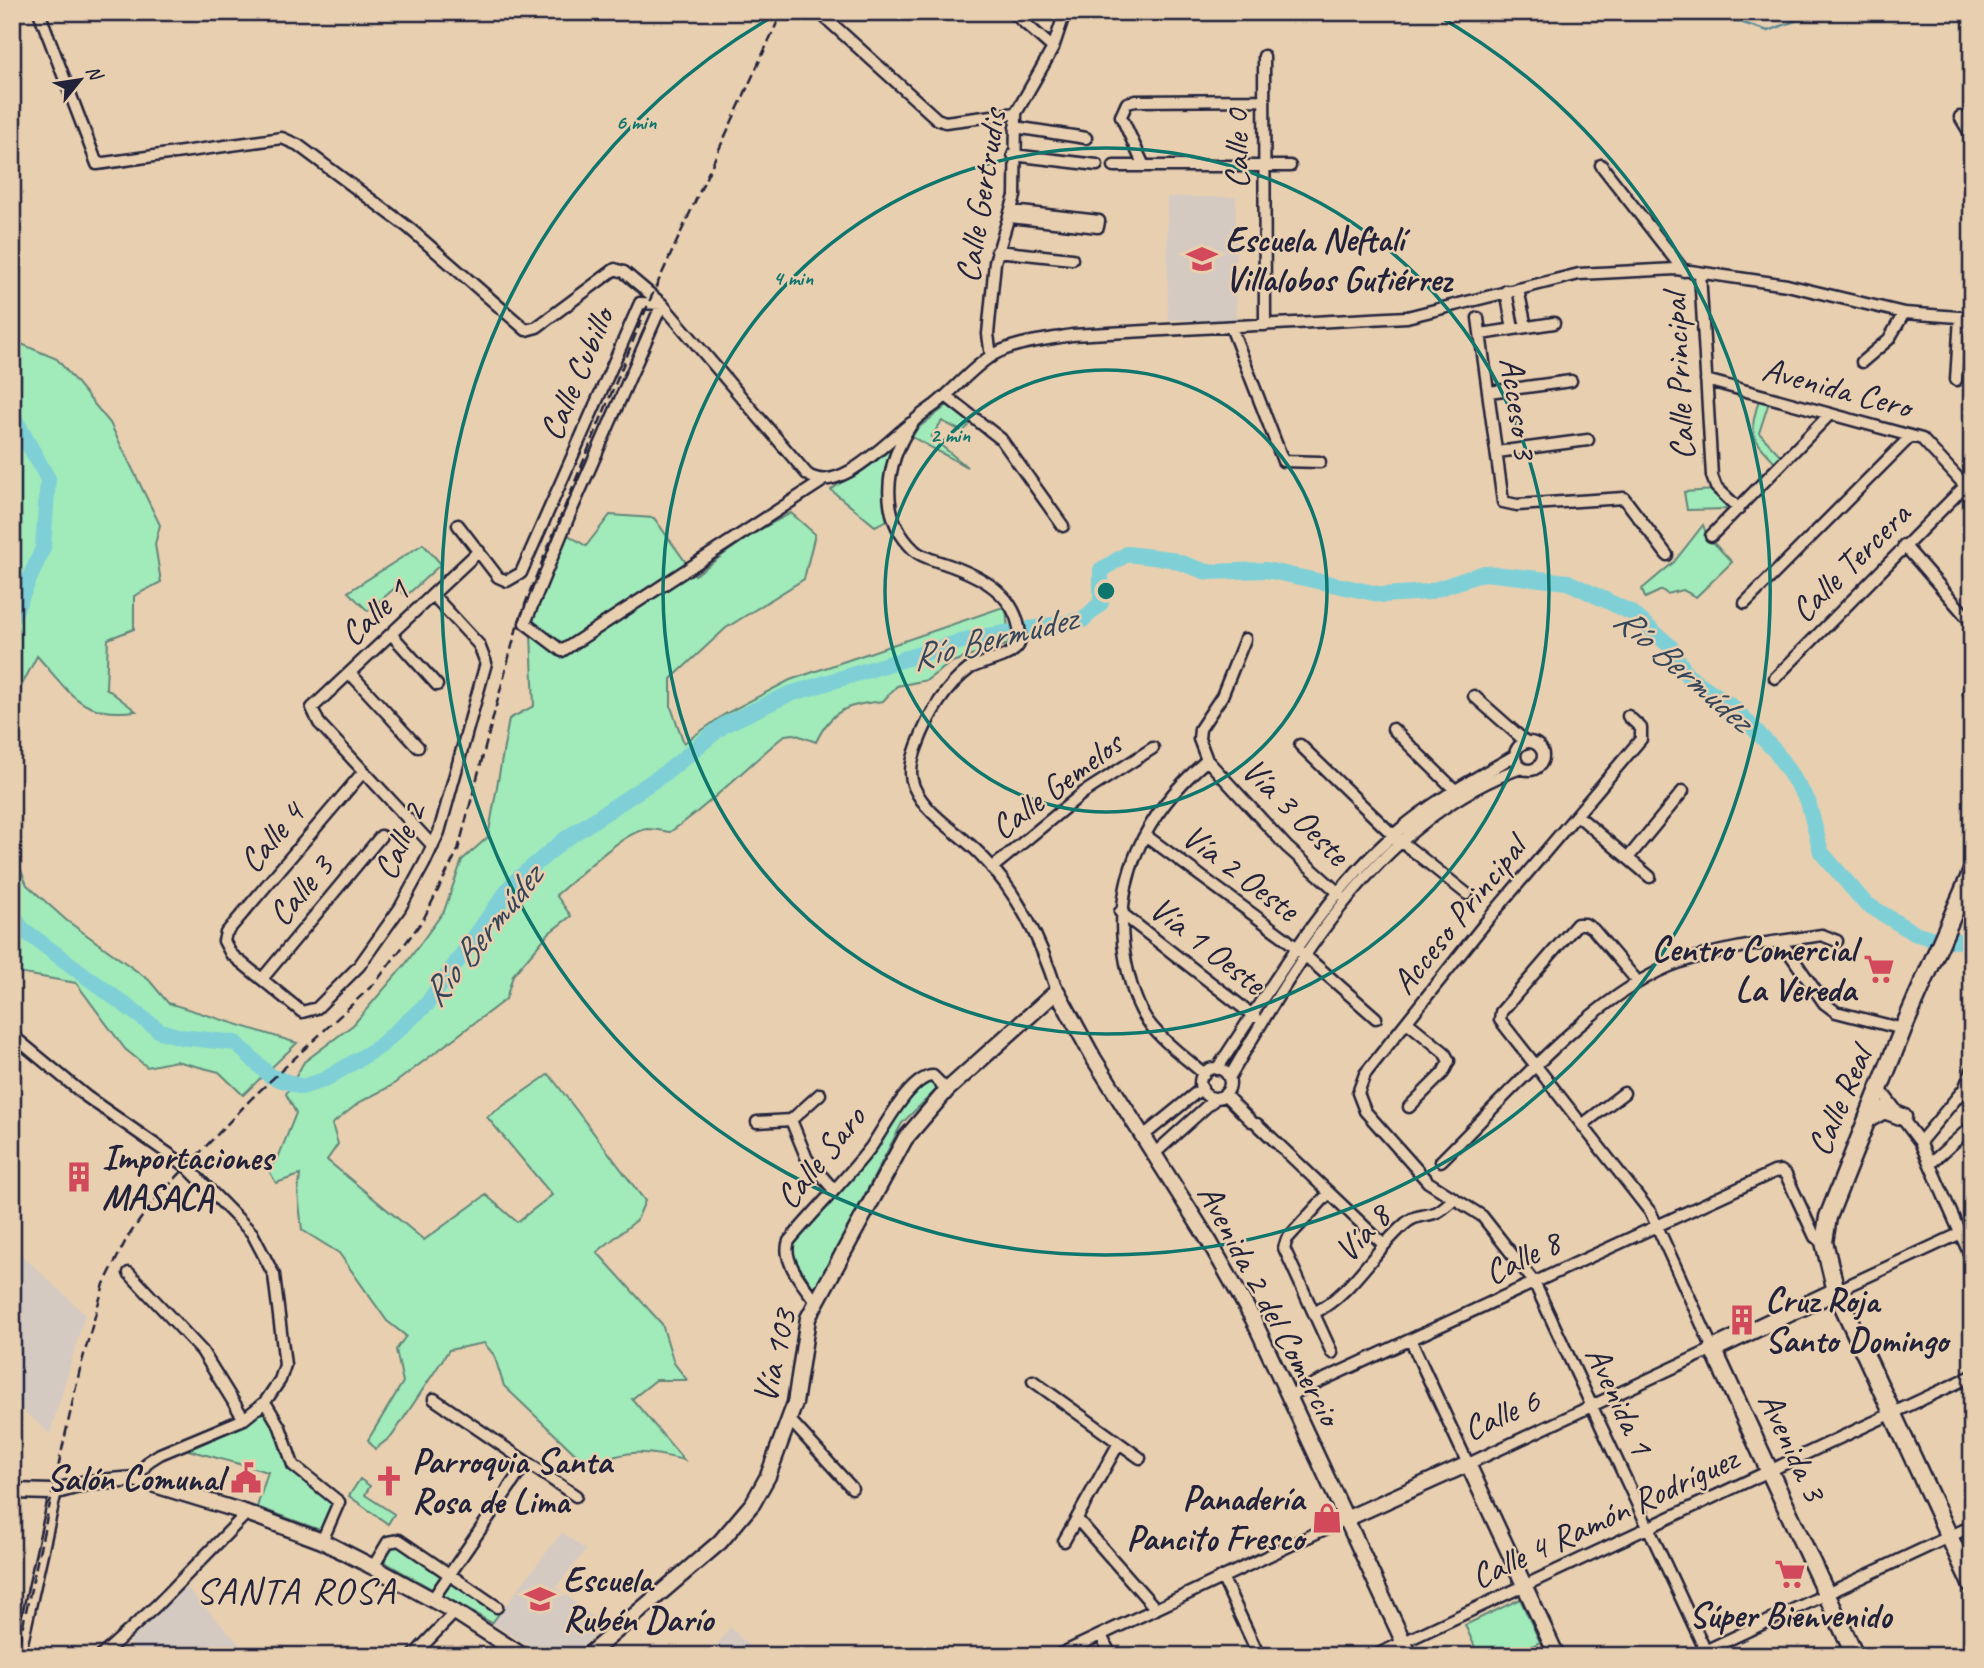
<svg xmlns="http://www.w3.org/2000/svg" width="1984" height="1668" font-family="Caveat,sans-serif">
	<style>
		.built { fill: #d4cac2 }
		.green { fill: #a1eab9; stroke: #62867a; stroke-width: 2 }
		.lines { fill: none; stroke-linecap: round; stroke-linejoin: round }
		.stream { stroke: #5a8a98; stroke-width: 2.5 }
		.river { stroke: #7fd0d6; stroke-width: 16 }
		.street-casing { stroke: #22223b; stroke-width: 15 }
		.secondary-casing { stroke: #22223b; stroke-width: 19 }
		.primary-casing { stroke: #22223b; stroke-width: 21 }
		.street { stroke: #e8cfb0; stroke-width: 10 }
		.secondary { stroke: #e8cfb0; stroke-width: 14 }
		.primary { stroke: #e8cfb0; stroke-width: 16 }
		.rail { stroke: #22223b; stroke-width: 2.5; stroke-dasharray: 10 5; stroke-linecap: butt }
		.ring { fill: none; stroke: #0f766e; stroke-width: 3.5 }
		.labels { text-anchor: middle; stroke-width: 5; stroke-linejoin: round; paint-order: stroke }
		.street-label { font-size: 35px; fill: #22223b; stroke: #e8cfb0 }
		.poi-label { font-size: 35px; font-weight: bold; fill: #22223b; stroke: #e8cfb0; text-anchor: start }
		.water-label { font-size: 37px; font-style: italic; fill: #35455a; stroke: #e8cfb0 }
		.quarter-label { font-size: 38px; letter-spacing: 2px; fill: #22223b; stroke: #e8cfb0 }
		.centre { fill: #0f766e; stroke: #e8cfb0; stroke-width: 3.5 }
		.ring-label { font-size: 21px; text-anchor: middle; font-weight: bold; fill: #0f766e; stroke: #e8cfb0; stroke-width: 5; stroke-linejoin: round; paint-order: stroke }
	</style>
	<rect width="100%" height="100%" fill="#e8cfb0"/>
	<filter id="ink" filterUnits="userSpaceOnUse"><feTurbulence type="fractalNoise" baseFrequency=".0143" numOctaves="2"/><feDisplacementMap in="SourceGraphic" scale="14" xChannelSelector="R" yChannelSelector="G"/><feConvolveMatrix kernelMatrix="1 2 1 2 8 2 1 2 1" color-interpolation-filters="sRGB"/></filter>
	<g filter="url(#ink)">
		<path class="built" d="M1167,197H1236V320H1168Z
			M12,1246L85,1314L50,1434L12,1401Z
			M562,1532L586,1550L556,1587L605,1627L570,1656H545L492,1623Z
			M185,1586L246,1651L241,1656H142L127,1639Z
			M730,1627L758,1656H709Z"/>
		<path class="green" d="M12,340L57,359L110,423L160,525L155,544L161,582L134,596V629L108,639L106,688L136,711C80,718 71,693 37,656L12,704Z
			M1759,399L1769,402L1759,433L1782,457L1776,463C1750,436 1749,435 1759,399Z
			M949,404L971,422L963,432L942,421L931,437L967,467L912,437L918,428Z
			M902,438L896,452L890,519L875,526L831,490Z
			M1715,490L1729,509L1687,510L1684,492Z
			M791,513L815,534L804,579L726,628L671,679V707L684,743L725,714L790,680L1006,606L1009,644L952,662L927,680L897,686L883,701C849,705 832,708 816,742L794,734L785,735C746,767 711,804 670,832C663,831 654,829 647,829C622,832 577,878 556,895L571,916L549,933L513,975L506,999L391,1086L360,1102L332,1124L338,1144L327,1160L424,1240L486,1195L517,1222L552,1195L487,1117L549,1074L645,1201L637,1220L597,1252L662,1324L674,1363L687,1380H656L632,1399L684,1460C640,1449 630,1450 587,1465L504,1386L494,1355L484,1343L449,1350L392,1436L375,1449L368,1440L403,1382L396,1350L406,1336L387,1321L339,1253L302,1230L298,1193L300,1175L276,1183L268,1169L278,1158L296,1113L286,1094L304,1062L353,1025L404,966L444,911L462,860L488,837L509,719L534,706L531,633L536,605L565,533L586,546L610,515L654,518L695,575L755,532Z
			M1703,525L1707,536L1732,562L1696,597L1683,590L1667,594L1662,590L1645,598L1642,589L1674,562Z
			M423,544L441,564L406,596L396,587L368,611L348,592Z
			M12,849L27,885L66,920L149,980L168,1003L297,1043L243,1095L219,1072L176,1061L147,1067L125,1049L76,983L12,972Z
			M929,1080L938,1088L902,1123L815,1290L793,1257L791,1251L796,1242L877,1146L896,1113Z
			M264,1407L277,1425L286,1456L334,1503L323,1531L257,1507L268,1472L188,1450L240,1427Z
			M360,1479L370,1486L365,1495L394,1514L388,1524L349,1496Z
			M398,1544L501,1611L492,1623L381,1560L389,1547Z
			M1520,1599L1540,1642L1513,1656H1479L1465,1625Z"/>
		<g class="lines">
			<path class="stream" d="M1709,12L1768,31L1819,12"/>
			<path class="river" d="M12,414L48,479L43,548L12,618
				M12,912L21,928L160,1031L181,1037L236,1043L270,1076L302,1087L324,1080L379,1047L427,1004L513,883L564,840L668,771L724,725L787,695L969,639L1083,620L1101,603V570L1127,554L1170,559L1207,572L1266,570L1383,595L1428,592L1484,573L1568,582L1632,613L1670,646L1687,675L1733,707L1776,752L1808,801L1821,852L1865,903L1914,933L1934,939L1972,942"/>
			<g class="street-casing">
				<path id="street" d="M39,12L97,164L282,138L298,145L409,228L526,330L537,327L615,269L624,272L662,304L569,516L525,623L562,651L821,482
					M819,12L937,119L945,122L1016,113
					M1012,12L1053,48
					M1264,56L1265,325
					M1960,117L1972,137
					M1015,127L1086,138
					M1013,155L1097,165
					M1601,165L1684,271
					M1114,166H1290
					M1144,166L1121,116L1127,103L1136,101L1264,100
					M1010,217L1098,227L1099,221L1012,211
					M997,251L1072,259
					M1700,273L1712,476L1716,487L1739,509
					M1518,289L1526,327
					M1506,291L1513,329
					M1478,318L1503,502L1517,505L1624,498L1667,555
					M1231,327L1283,461L1320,462
					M1481,334L1554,323
					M991,357L988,334L995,262L1015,196L1016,113L1053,48L1065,12
					M1862,362L1889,339L1904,313
					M1706,380L1922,439L1972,493
					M1956,380L1960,317
					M1489,392L1571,381
					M946,396L1001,439L1063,526
					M1497,452L1588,440
					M458,525L498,577L507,581L521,573L640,303L662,304L807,474C837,497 887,441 911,423
					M1711,536L1830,414
					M1904,545L1972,623
					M1745,603L1911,436
					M392,635L437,685
					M1245,639L1222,696L1200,729L1199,739L1207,760L1287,847L1340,894
					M350,673L418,747
					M1775,678L1965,486
					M1972,688L1969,693L1972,701
					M1474,696L1526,742
					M1628,716L1641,728V739L1490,917L1365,1074L1358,1093L1365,1111L1428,1182L1482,1216L1534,1282L1708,1656
					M1393,729L1457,792
					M1515 756a14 14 0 1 1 28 0a14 14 0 1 1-28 0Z
					M1300,745L1393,835L1467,894
					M364,771L226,933L224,941L231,954L302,1012L317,1008L359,966L400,908L424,864L439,832L486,663L479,645L433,595
					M1577,815L1650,877
					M1145,835L1285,938L1376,1018
					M433,846L319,723L312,708L479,551
					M1628,858L1683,791
					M992,868L1083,793L1153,748
					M1120,912L1255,1017
					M1781,941L1824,1003L1836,1012L1903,1029
					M262,979L381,836
					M1057,991C1040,939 1019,894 980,854C960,833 926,815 914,787C908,773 912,760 917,746C928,716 943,689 969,669C982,660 1021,658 1020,638C1019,594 979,575 943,563C934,560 921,557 914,550C878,516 885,464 911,425C916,417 927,411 935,405C954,390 971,369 991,356C1014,342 1046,340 1072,335L1407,317L1579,274L1676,269L1787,285L1904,313L1972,318
					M1407,1022L1444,1052L1449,1061L1443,1073L1409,1107
					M12,1035L87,1097L186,1166L252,1233L274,1275L285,1365L280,1380L265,1402L244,1419L160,1454L149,1461L135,1479
					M1200 1083a15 15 0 1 1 30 0a15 15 0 1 1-30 0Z
					M1217,1069C1273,985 1321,898 1398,831C1433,801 1474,779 1514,756
					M1204,1074C1186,1058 1164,1043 1149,1023C1137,1007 1130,983 1126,963C1110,882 1145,813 1207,760
					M1229,1078C1300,957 1381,818 1521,768
					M1880,1089L1920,1142L1972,1260
					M1225,1095L1251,1121
					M791,1120L807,1159L833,1189
					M791,1120L820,1094
					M757,1122L791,1120
					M1257,1124L1383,1244
					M1582,1125L1624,1093
					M1142,1137L1202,1088
					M1920,1142L1964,1089L1972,1070
					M1154,1154L1216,1098
					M1441,1161C1505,1098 1597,990 1681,962C1725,947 1776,942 1822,935L1837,941
					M1930,1164L1972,1126
					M1329,1193L1287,1239L1284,1248L1332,1353
					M129,1273L202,1351L244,1419
					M1836,1291L1972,1228
					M817,1303C804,1286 781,1260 789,1241C816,1209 846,1179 871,1147C883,1130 910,1076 933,1076L947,1090
					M1314,1313C1353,1293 1373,1251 1406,1223C1416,1214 1426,1217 1437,1212C1443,1209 1449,1203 1454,1199
					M1411,1341L1468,1464L1713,1349L1651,1213L1500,1020L1501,1012L1577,924H1585L1593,929L1638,982
					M1033,1381L1140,1458
					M1288,1396L1774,1172L1781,1171L1786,1175L1815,1237L1824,1242
					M434,1399L576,1496
					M265,1402L280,1427L293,1465L339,1502L322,1541
					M790,1420L852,1488
					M1077,1519L1156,1609
					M1064,1541L1119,1443
					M373,1567L388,1542L399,1540L497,1607
					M1223,1579L1259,1656
					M432,1600L526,1463
					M1101,1635L1111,1656
					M19,1656L56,1491
					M101,1656L157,1605L247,1513
					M413,1656L455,1612
					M1056,1656L1346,1519
					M1374,1656L1972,1376
					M1694,1656L1972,1526"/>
			</g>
			<g class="secondary-casing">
				<path id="secondary" d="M12,1491L53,1492L86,1483L135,1479L247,1513L322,1541L373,1567L455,1612L523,1656
					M1346,1519L1468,1464L1557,1656
					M587,1656L720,1542L753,1503L768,1476L795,1403L808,1318L905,1139L947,1090L1057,991L1094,1059L1209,1241L1253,1319L1410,1656"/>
			</g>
			<g class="primary-casing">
				<path id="primary" d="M1972,871L1903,1029L1828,1217L1824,1242L1836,1291L1972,1586
					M1868,1119L1884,1110L1903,1117
					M1836,1291L1713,1349L1855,1656"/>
			</g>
			<use href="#street" class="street"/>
			<use href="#secondary" class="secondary"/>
			<use href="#primary" class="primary"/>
			<path class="rail" d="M16,1656L80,1369L104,1284L127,1238L152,1203L252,1098L376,982L423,920L458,850L517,627L530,591L649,302L782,12"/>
		</g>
	</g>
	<g class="ring">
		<circle cx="1106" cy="591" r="221"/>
		<circle cx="1106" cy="591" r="443"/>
		<path d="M1433 13A664 664 0 1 1 779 13"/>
	</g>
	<defs>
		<g id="school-bare" transform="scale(2.415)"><path d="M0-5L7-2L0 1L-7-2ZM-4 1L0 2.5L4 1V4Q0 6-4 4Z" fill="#d1495b" stroke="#e8cfb0" stroke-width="2.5" paint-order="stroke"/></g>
		<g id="supermarket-bare" transform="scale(2.415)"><path d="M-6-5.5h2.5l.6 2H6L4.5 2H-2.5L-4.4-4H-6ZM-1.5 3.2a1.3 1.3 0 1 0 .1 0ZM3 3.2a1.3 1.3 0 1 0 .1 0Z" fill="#d1495b" stroke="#e8cfb0" stroke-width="2.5" paint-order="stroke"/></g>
		<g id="building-bare" transform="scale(2.415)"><path d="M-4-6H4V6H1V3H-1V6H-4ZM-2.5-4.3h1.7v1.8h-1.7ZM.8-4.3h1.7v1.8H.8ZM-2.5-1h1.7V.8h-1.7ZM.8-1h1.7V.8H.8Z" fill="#d1495b" stroke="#e8cfb0" stroke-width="2.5" paint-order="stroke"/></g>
		<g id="civic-bare" transform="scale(2.415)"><path d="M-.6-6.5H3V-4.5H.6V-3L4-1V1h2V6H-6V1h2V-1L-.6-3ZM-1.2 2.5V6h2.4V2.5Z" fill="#d1495b" stroke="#e8cfb0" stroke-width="2.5" paint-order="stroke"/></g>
		<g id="church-bare" transform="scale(2.415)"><path d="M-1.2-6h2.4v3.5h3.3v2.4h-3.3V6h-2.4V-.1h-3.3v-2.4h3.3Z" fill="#d1495b" stroke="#e8cfb0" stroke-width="2.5" paint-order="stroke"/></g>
		<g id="shop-bare" transform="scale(2.415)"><path d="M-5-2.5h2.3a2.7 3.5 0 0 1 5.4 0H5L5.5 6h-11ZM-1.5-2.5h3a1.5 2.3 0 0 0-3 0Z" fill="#d1495b" stroke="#e8cfb0" stroke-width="2.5" paint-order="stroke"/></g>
	</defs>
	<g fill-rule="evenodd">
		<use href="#school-bare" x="1202" y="259"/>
		<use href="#supermarket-bare" x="1879" y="969"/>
		<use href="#building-bare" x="79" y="1177"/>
		<use href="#building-bare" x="1742" y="1320"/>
		<use href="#civic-bare" x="246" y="1478"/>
		<use href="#church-bare" x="389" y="1481"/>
		<use href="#shop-bare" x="1327" y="1518"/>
		<use href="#supermarket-bare" x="1790" y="1574"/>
		<use href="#school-bare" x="540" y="1599"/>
	</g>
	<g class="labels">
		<g class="street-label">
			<text transform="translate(1236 149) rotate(-90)" y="12">Calle 0</text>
			<text transform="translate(980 196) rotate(-81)" y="12">Calle Gertrudis</text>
			<text transform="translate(576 374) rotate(-67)" y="12">Calle Cubillo</text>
			<text transform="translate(1678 377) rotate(-93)" y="12">Calle Principal</text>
			<text transform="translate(1837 387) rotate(15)" y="12">Avenida Cero</text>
			<text transform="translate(1519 408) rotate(82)" y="12">Acceso 3</text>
			<text transform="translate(1850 562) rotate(-45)" y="12">Calle Tercera</text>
			<text transform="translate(374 612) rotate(-43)" y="12">Calle 1</text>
			<text transform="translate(1056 785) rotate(-37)" y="12">Calle Gemelos</text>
			<text transform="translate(1296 811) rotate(45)" y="12">Vía 3 Oeste</text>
			<text transform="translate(271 837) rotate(-50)" y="12">Calle 4</text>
			<text transform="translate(399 841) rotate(-66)" y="12">Calle 2</text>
			<text transform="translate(1241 872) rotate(37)" y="12">Vía 2 Oeste</text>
			<text transform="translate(300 890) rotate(-50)" y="12">Calle 3</text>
			<text transform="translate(1458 915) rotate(-51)" y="12">Acceso Principal</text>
			<text transform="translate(1208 945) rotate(38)" y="12">Vía 1 Oeste</text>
			<text transform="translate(1839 1101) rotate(-67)" y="12">Calle Real</text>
			<text transform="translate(820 1157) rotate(-51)" y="12">Calle Saro</text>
			<text transform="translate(1362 1233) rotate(-47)" y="12">Vía 8</text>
			<text transform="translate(1522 1257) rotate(-26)" y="12">Calle 8</text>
			<text transform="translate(1270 1304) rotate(62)" y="12">Avenida 2 del Comercio</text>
			<text transform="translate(774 1356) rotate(-77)" y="12">Vía 103</text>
			<text transform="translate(1620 1400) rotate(65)" y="12">Avenida 1</text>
			<text transform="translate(1501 1414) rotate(-24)" y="12">Calle 6</text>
			<text transform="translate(1793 1446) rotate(65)" y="12">Avenida 3</text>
			<text transform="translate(1604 1517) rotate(-25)" y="12">Calle 4 Ramón Rodríguez</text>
		</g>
		<g class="poi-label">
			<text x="1225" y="251">Escuela Neftalí<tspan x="1225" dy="40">Villalobos Gutiérrez</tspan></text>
			<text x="1856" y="961" text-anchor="end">Centro Comercial<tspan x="1856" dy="40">La Vereda</tspan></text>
			<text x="102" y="1169">Importaciones<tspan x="102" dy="40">MASACA</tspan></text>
			<text x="1765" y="1312">Cruz Roja<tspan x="1765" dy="40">Santo Domingo</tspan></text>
			<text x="412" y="1473">Parroquia Santa<tspan x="412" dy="40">Rosa de Lima</tspan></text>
			<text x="223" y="1490" text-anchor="end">Salón Comunal</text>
			<text x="1304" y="1510" text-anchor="end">Panadería<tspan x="1304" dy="40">Pancito Fresco</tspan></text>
			<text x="563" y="1591">Escuela<tspan x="563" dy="40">Rubén Darío</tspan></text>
			<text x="1790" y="1627" text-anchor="middle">Súper Bienvenido</text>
		</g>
		<g class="water-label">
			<text transform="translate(993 637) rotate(-14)" y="13">Río Bermúdez</text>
			<text transform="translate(1684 668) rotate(41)" y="13">Río Bermúdez</text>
			<text transform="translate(481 935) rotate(-51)" y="13">Río Bermúdez</text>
		</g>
		<g class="quarter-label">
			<text x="296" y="1603">SANTA ROSA</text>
		</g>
	</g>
	<circle cx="1106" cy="591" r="10" class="centre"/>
	<g class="ring-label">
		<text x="636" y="129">6 min</text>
		<text x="793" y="285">4 min</text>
		<text x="950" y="442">2 min</text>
	</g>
	<rect width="1984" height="1668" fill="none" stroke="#e8cfb0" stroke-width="42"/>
	<rect x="21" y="21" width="1942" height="1626" fill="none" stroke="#22223b" stroke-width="2.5" filter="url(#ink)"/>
	<g transform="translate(80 80) rotate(60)" stroke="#e8cfb0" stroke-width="5" paint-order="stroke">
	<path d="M0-5L12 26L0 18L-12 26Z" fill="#22223b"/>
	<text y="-10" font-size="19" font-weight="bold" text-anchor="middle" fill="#22223b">N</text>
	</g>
</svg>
